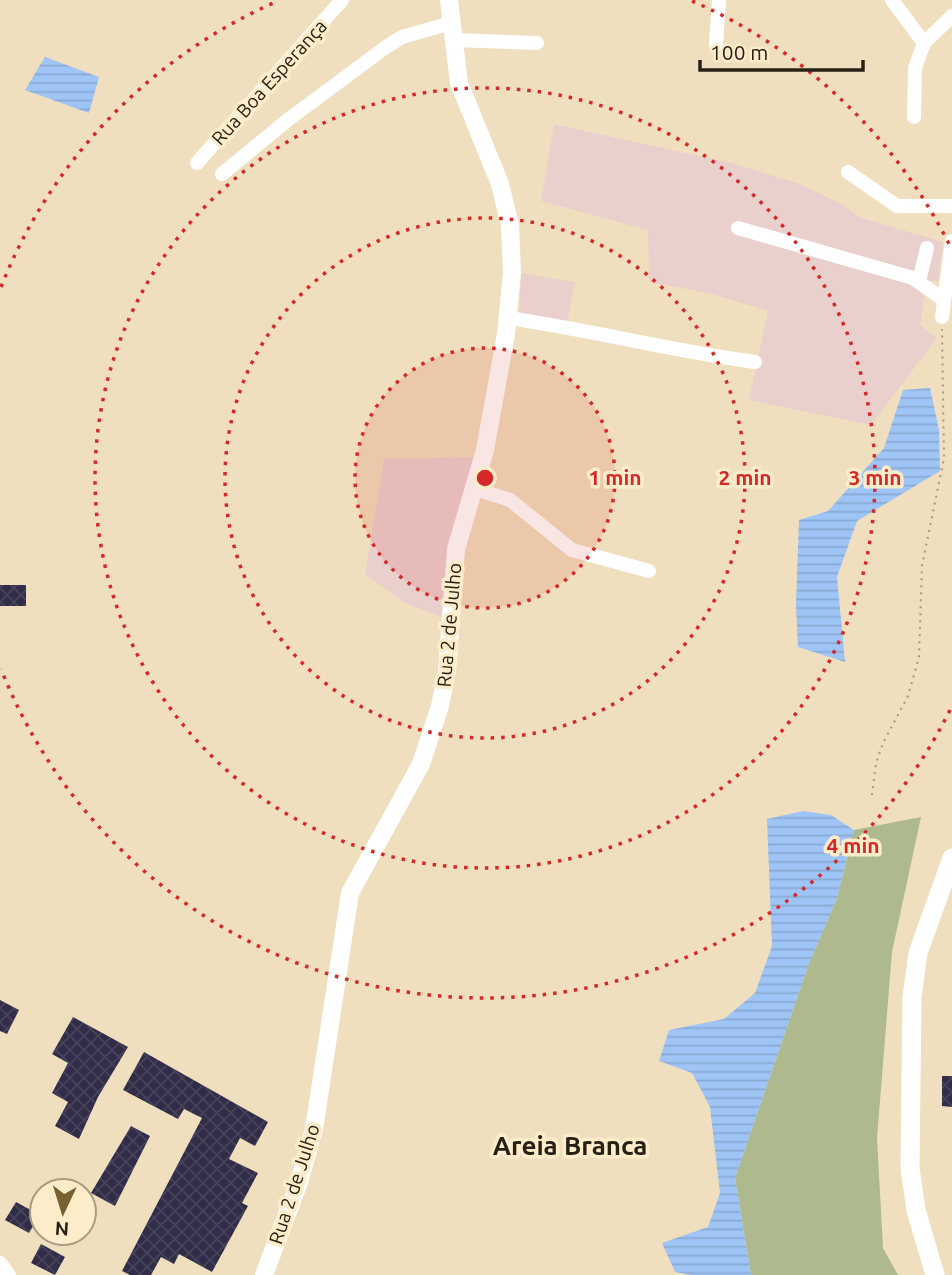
<svg xmlns="http://www.w3.org/2000/svg" width="952" height="1275" font-family="Ubuntu,sans-serif">
	<style>
		.industrial { fill: #ead0cd }
		.green { fill: #aeba8d }
		.water { fill: url(#water-rules) }
		.building { fill: url(#building-cross-hatch) }
		.lines { fill: none; stroke-linecap: round; stroke-linejoin: round }
		.path { stroke: #a5987f; stroke-width: 2; stroke-dasharray: 2 5; stroke-linecap: butt }
		.minor { stroke: #fff; stroke-width: 14 }
		.major { stroke: #fff; stroke-width: 18 }
		.highway { stroke: #fff; stroke-width: 19 }
		.ring { fill: none; stroke: #d62828; stroke-width: 3.5; stroke-dasharray: 3.5 7 }
		.labels { text-anchor: middle; stroke-width: 7; stroke-linejoin: round; paint-order: stroke }
		.street-label { font-size: 19px; fill: #272115; stroke: #fdecca }
		.district-label { font-size: 26px; font-weight: bold; fill: #272115; stroke: #fdecca }
		.centre { fill: #d62828; stroke: #fdecca; stroke-width: 3.5 }
		.ring-label { font-size: 21px; text-anchor: middle; font-weight: bold; fill: #d62828; stroke: #fdecca; stroke-width: 7; stroke-linejoin: round; paint-order: stroke }
	</style>
	<defs>
		<pattern id="water-rules" width="6" height="5" patternUnits="userSpaceOnUse" patternTransform="scale(1.75)"><rect width="6" height="5" fill="#9fc4f6"/><path d="M0 2.5h6" fill="none" stroke="#89a8d2"/></pattern>
		<pattern id="building-cross-hatch" width="8" height="8" patternUnits="userSpaceOnUse" patternTransform="scale(1.75)"><rect width="8" height="8" fill="#312d48"/><path d="M0 0l8 8M0 8l8-8" fill="none" stroke="#464259"/></pattern>
	</defs>
	<rect width="100%" height="100%" fill="#f0dfbe"/>
	<path class="industrial" d="M554,124L731,163L800,184L844,205L859,217L943,242L938,281H927L920,325L937,338L871,425L749,400L768,311L708,293L649,282L648,230L541,201Z
		M521,273L575,282L567,323L519,316Z
		M477,457L445,618L405,603L365,574L384,459Z"/>
	<path class="green" d="M921,817L892,952L877,1138L883,1248L898,1275H751L735,1178L808,966L837,898L854,830Z"/>
	<path class="water" d="M45,57L99,77L89,113L25,90Z
		M930,388L939,430L940,471L857,521L837,577L845,662L798,647L796,605L799,520L828,511L884,448L903,390Z
		M803,811L831,815L854,830L837,898L808,966L735,1178L751,1275H691L675,1272L662,1243L708,1227L720,1193L710,1107L692,1073L659,1061L669,1030L724,1019L755,993L772,946L767,819Z"/>
	<path class="building" d="M0,585H26V606H0Z
		M0,1000L19,1010L7,1034L0,1031Z
		M73,1017L128,1047L98,1097L79,1139L55,1126L68,1102L52,1093L68,1063L52,1054Z
		M144,1052L268,1122L255,1146L240,1138L229,1159L258,1173L242,1203L248,1206L212,1272L179,1254L174,1264L161,1257L151,1275H130L122,1271L202,1118L184,1109L178,1119L123,1090Z
		M942,1076H952V1107L942,1106Z
		M131,1126L150,1136L115,1206L91,1193Z
		M16,1202L40,1215L29,1233L5,1220Z
		M41,1244L65,1257L55,1275L31,1263Z"/>
	<g class="lines">
		<path class="path" d="M872,795L876,763L883,743L908,696L919,657L922,566L944,458L942,329"/>
		<path class="minor" d="M892,0L924,43L915,68L914,117
			M452,40L537,43
			M924,43L952,16
			M716,45L719,0
			M197,163L342,0
			M848,172L897,206H952
			M222,174L289,119L386,47L402,37L451,23
			M738,228L913,278L944,300
			M919,281L927,248
			M942,317L952,241
			M508,318C591,330 671,351 755,362
			M473,488L510,500L572,550L649,571
			M0,1263L9,1275"/>
		<path class="major" d="M264,1275L298,1185L314,1129L350,893L421,764L440,706L447,671L456,549L485,450L506,334L512,273L510,225L500,184L459,83L449,0"/>
		<path class="highway" d="M935,1275L916,1210L910,1168L912,997L918,953L952,858"/>
	</g>
	<circle cx="485" cy="478" r="130" fill="#d62828" fill-opacity=".12"/>
	<g class="ring">
		<circle cx="485" cy="478" r="130"/>
		<circle cx="485" cy="478" r="260"/>
		<circle cx="485" cy="478" r="390"/>
		<path d="M950 710A520 520 0 0 1 1 669M1 287A520 520 0 0 1 278 1M692 1A520 520 0 0 1 950 246"/>
	</g>
	<g class="labels">
		<g class="street-label">
			<text transform="translate(269 82) rotate(-48)" y="7">Rua Boa Esperança</text>
			<text transform="translate(449 625) rotate(-85)" y="7">Rua 2 de Julho</text>
			<text transform="translate(294 1184) rotate(-72)" y="7">Rua 2 de Julho</text>
		</g>
		<g class="district-label">
			<text x="570" y="1155">Areia Branca</text>
		</g>
	</g>
	<circle cx="485" cy="478" r="10" class="centre"/>
	<g class="ring-label">
		<text x="615" y="485">1 min</text>
		<text x="745" y="485">2 min</text>
		<text x="875" y="485">3 min</text>
		<text x="853" y="853">4 min</text>
	</g>
	<g transform="translate(63 1212) rotate(184)"><circle r="33" fill="#fdecca" stroke="#a79b82" stroke-width="2"/>
	<path d="M0-5L12 26L0 18L-12 26Z" fill="#766130"/>
	<text y="-10" font-size="19" font-weight="bold" text-anchor="middle" fill="#272115">N</text>
	</g>
	<path d="M700 60v10h163v-10" fill="none" stroke="#272115" stroke-width="3.5"/>
	<text x="710" y="60" font-size="21" fill="#272115" stroke="#fdecca" stroke-width="5" paint-order="stroke">100 m</text>
</svg>
